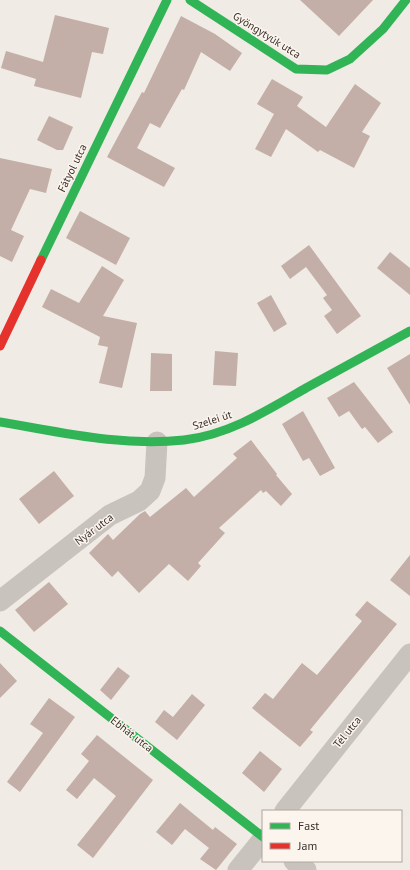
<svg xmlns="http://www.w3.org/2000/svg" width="410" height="870" font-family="'PT Sans',sans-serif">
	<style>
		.building { fill: #c3afa7 }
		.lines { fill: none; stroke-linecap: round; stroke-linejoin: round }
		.street { stroke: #c9c3be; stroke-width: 21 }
		.fast { stroke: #30b455; stroke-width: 9 }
		.jam { stroke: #e5322d; stroke-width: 9 }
		.labels { text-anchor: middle; stroke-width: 3; stroke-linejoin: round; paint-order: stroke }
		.street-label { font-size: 11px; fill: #3b302b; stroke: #fbf5ee }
	</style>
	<rect width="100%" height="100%" fill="#f0ebe5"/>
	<path class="building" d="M300,0H373L339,36Z
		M55,15L109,28L103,54L92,52L81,98L34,86L36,79L1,68L6,51L43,62Z
		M181,16L215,34L242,53L230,71L201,52L184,90L182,89L160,128L150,123L137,148L175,168L164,187L107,157L142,92L144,93Z
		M272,79L303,97L297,106L326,127L355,84L381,103L362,132L370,136L354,168L320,150L318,152L286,129L271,157L255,149L274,114L257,104Z
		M49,116L73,127L63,150H57L37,140Z
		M0,158L52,169L46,193L30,189L11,230L24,236L12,262L0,256Z
		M80,211L130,238L116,265L66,238Z
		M309,245L361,316L337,334L324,316L332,310L323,298L327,295L306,267L290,279L281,266Z
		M390,252L410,268V295L377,268Z
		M102,266L124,280L103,316L137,323L122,388L99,383L108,347L98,345L100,337L42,307L51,289L79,303Z
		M271,295L287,324L274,332L257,303Z
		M215,351L238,353L236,386L213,385Z
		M151,353L172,354V391H150Z
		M410,354V405L387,368Z
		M354,382L393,432L378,443L365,427L362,429L349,411L339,417L327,398Z
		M303,411L335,468L320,476L309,458L303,461L282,424Z
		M251,440L277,474L276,475L292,494L281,506L266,491L263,493L261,490L219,528L225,533L198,563L201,566L188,581L169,564L139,593L118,571L112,577L89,553L108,534L113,540L140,514L145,511L150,517L186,488L194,497L237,458L233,454Z
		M54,471L74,496L39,524L19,499Z
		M410,555V596L390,580Z
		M49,582L68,604L34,632L15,610Z
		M367,601L397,624L310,730L313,732L300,747L252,708L265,693L273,699L302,663L317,675L362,621L355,615Z
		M0,663L17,681L0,698Z
		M118,667L130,676L111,700L100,690Z
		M192,694L205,705L177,740L155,722L164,710L173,717Z
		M49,698L75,717L20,792L7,782L43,733L30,724Z
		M97,735L153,780L93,858L77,845L116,796L94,778L77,799L66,790L89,761L81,754Z
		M260,751L282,769L264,792L242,773Z
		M180,803L213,830L215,827L237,844L216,870L200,859L209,848L185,829L172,845L156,832Z"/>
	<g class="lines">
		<path class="street" d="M0,601L110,515L139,501L150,491L155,478L157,442
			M285,811L410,654
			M294,861L306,870
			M238,870L263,839"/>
		<path class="fast" d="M190,0L296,69L327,70L350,59L383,29L406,0
			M41,260L167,0
			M0,422C60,432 122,447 184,440C229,435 268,410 306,388C341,369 375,350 410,331
			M0,631L263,837"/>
		<path class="jam" d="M0,346L41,260"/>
	</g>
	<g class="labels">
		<g class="street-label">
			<text transform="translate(267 35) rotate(32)" y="4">Gyöngytyúk utca</text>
			<text transform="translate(72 168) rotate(-64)" y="4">Fátyol utca</text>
			<text transform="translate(212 420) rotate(-18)" y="4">Szelei út</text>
			<text transform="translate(94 529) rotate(-37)" y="4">Nyár utca</text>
			<text transform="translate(347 732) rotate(-51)" y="4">Tél utca</text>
			<text transform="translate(132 734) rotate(38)" y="4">Ebhát utca</text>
		</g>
	</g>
	<rect x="262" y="810" width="140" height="52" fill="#fbf5ee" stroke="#aea6a0"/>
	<rect x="270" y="823" width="20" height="6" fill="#30b455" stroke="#aea6a0"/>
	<text x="298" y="830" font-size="12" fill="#3b302b">Fast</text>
	<rect x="270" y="843" width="20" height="6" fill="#e5322d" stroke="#aea6a0"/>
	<text x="298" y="850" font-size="12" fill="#3b302b">Jam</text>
</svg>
